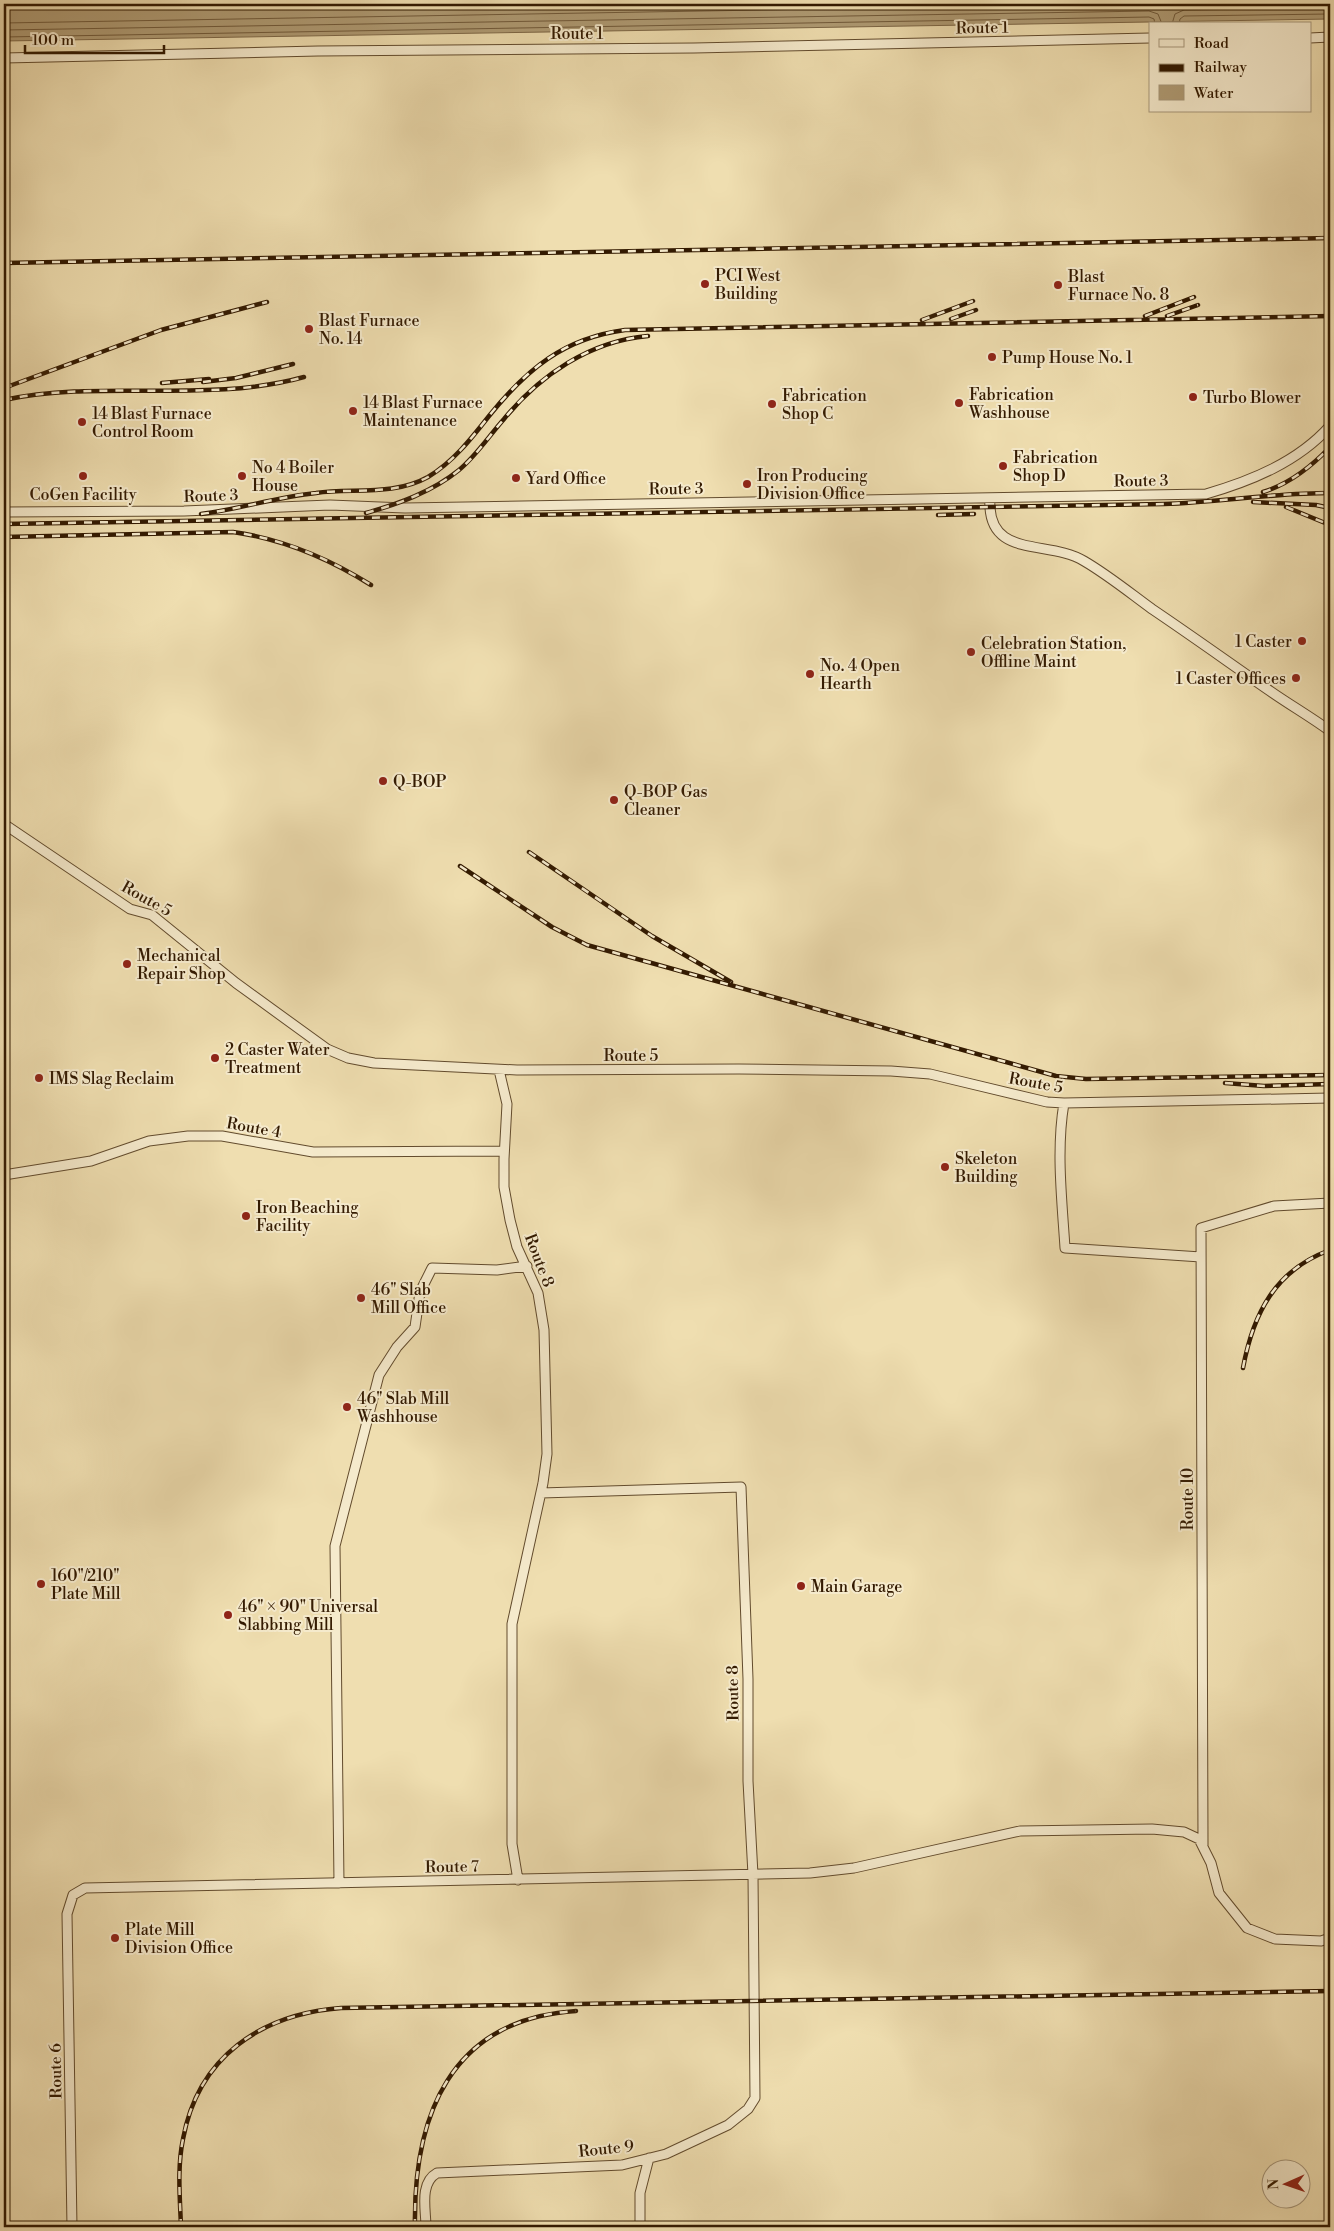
<svg xmlns="http://www.w3.org/2000/svg" width="1334" height="2231" font-family="'Libre Bodoni',serif">
	<style>
		.water { fill: #af9b74; stroke: #7d6746 }
		.lines { fill: none; stroke-linecap: round; stroke-linejoin: round }
		.shore { stroke: #715a3a; stroke-width: 1 }
		.street-casing { stroke: #624b2d; stroke-width: 11 }
		.street { stroke: #f5eacc; stroke-width: 9 }
		.rail-casing { stroke: #331a01; stroke-width: 4.5 }
		.rail { stroke: #f5eacc; stroke-width: 2.5; stroke-dasharray: 8; stroke-linecap: butt }
		.poi-dot { fill: #8f2418; stroke: #f5eacc; stroke-width: 2 }
		.labels { text-anchor: middle; stroke-width: 4; stroke-linejoin: round; paint-order: stroke }
		.street-label { font-size: 16px; fill: #331a01; stroke: #f5eacc }
		.poi-label { font-size: 16px; fill: #331a01; stroke: #f5eacc; text-anchor: start }
	</style>
	<rect width="100%" height="100%" fill="#efdeb0"/>
	<filter id="stains"><feTurbulence type="fractalNoise" baseFrequency=".004" numOctaves="4"/><feColorMatrix values="0 0 0 0 .2 0 0 0 0 .09 0 0 0 0 .02 0 0 0 .5 -.17"/></filter>
	<radialGradient id="worn" r=".72"><stop offset=".6" stop-color="#630" stop-opacity="0"/><stop offset="1" stop-color="#630" stop-opacity=".3"/></radialGradient>
	<path class="water" d="M4,4H1330V19L4,41Z"/>
	<g class="lines">
		<path class="shore" d="M4,23L1111,4
			M1172,24L1175,14L1184,10L1330,8
			M1179,24L1180,19L1184,16L1330,14
			M4,30L1149,11L1158,14L1162,24
			M4,37L1149,17L1154,19L1155,24"/>
		<g class="street-casing">
			<path id="street" d="M1310,38L1330,37
				M4,58L318,51L694,48L1150,38
				M990,498C986,560 1048,539 1084,561C1108,575 1130,593 1152,609C1192,636 1231,664 1270,691C1290,705 1311,717 1330,731
				M4,512L184,511L330,505L405,508L1206,494C1251,481 1298,462 1330,426
				M4,824L130,909L152,915L236,983L327,1049L348,1058L374,1063L517,1070L739,1069L891,1071L930,1074L1047,1102L1064,1103L1330,1098
				M499,1070L507,1104L504,1159V1187L510,1220L517,1247L538,1293L544,1330L547,1454L543,1483L512,1624V1844L518,1880
				M1064,1103C1056,1150 1062,1200 1065,1248L1201,1257
				M4,1175L91,1161L149,1141L188,1136H222L313,1152L504,1151
				M1203,1845L1201,1228L1274,1206L1330,1203
				M339,1883L335,1546L379,1375L397,1347L415,1327L420,1292L432,1268L497,1270L527,1266
				M72,2227L67,1914L73,1895L85,1888L810,1873L854,1868L1020,1831L1152,1829L1184,1832L1199,1839L1211,1863L1219,1893L1247,1928L1275,1939L1321,1941L1330,1938
				M426,2227C426,2210 419,2183 437,2173L622,2165L666,2154L728,2125L748,2109L755,2098L753,1875L748,1781V1679L741,1487L541,1493
				M640,2227V2193L649,2158"/>
		</g>
		<use href="#street" class="street"/>
		<g class="rail-casing">
			<path id="rail" d="M4,263L1330,238
				M1145,316L1194,297
				M1167,316L1198,305
				M951,319L976,310
				M922,320L973,301
				M203,382L236,378L293,364
				M162,383L209,379
				M4,388L161,330L267,302
				M4,400C102,379 206,404 304,377
				M1263,492C1289,484 1312,466 1330,447
				M1253,502L1316,505L1330,508
				M1286,507L1330,525
				M366,513C398,504 432,492 459,470C476,456 489,436 504,419C540,375 590,341 648,336
				M201,514C240,509 277,497 316,493C353,488 394,496 428,477C453,462 471,439 489,416C527,369 564,338 625,330L1330,316
				M938,515L974,514
				M4,524L1164,504C1220,502 1274,493 1330,493
				M4,537L233,532C283,539 328,558 371,585
				M529,852L652,936L731,982
				M460,866L552,927L587,945L1056,1076L1086,1079L1330,1075
				M1225,1083L1264,1086L1330,1084
				M4,1195H7
				M1243,1368C1253,1314 1275,1270 1330,1250
				M181,2227C180,2198 177,2168 183,2139C198,2057 261,2014 341,2008L1330,1991
				M415,2227C413,2116 450,2019 576,2011"/>
		</g>
		<use href="#rail" class="rail"/>
	</g>
	<g class="poi-dot">
		<circle cx="705" cy="284" r="5"/>
		<circle cx="1058" cy="285" r="5"/>
		<circle cx="309" cy="329" r="5"/>
		<circle cx="992" cy="357" r="5"/>
		<circle cx="1193" cy="397" r="5"/>
		<circle cx="959" cy="403" r="5"/>
		<circle cx="772" cy="404" r="5"/>
		<circle cx="353" cy="411" r="5"/>
		<circle cx="82" cy="422" r="5"/>
		<circle cx="1003" cy="466" r="5"/>
		<circle cx="83" cy="476" r="5"/>
		<circle cx="242" cy="476" r="5"/>
		<circle cx="516" cy="478" r="5"/>
		<circle cx="747" cy="484" r="5"/>
		<circle cx="1302" cy="641" r="5"/>
		<circle cx="971" cy="652" r="5"/>
		<circle cx="810" cy="674" r="5"/>
		<circle cx="1296" cy="678" r="5"/>
		<circle cx="383" cy="781" r="5"/>
		<circle cx="614" cy="800" r="5"/>
		<circle cx="127" cy="964" r="5"/>
		<circle cx="215" cy="1058" r="5"/>
		<circle cx="39" cy="1078" r="5"/>
		<circle cx="945" cy="1167" r="5"/>
		<circle cx="246" cy="1216" r="5"/>
		<circle cx="361" cy="1298" r="5"/>
		<circle cx="347" cy="1407" r="5"/>
		<circle cx="41" cy="1584" r="5"/>
		<circle cx="801" cy="1586" r="5"/>
		<circle cx="228" cy="1615" r="5"/>
		<circle cx="115" cy="1938" r="5"/>
	</g>
	<g class="labels">
		<g class="street-label">
			<text transform="translate(982 27) rotate(-1)" y="6">Route 1</text>
			<text x="577" y="39">Route 1</text>
			<text transform="translate(1141 480) rotate(-1)" y="6">Route 3</text>
			<text transform="translate(676 488) rotate(-1)" y="6">Route 3</text>
			<text transform="translate(211 495) rotate(-2)" y="6">Route 3</text>
			<text transform="translate(147 898) rotate(29)" y="6">Route 5</text>
			<text x="631" y="1061">Route 5</text>
			<text transform="translate(1036 1082) rotate(10)" y="6">Route 5</text>
			<text transform="translate(254 1127) rotate(10)" y="6">Route 4</text>
			<text transform="translate(540 1260) rotate(69)" y="6">Route 8</text>
			<text transform="translate(1187 1499) rotate(-90)" y="6">Route 10</text>
			<text transform="translate(732 1693) rotate(-91)" y="6">Route 8</text>
			<text transform="translate(452 1866) rotate(-1)" y="6">Route 7</text>
			<text transform="translate(55 2071) rotate(-91)" y="6">Route 6</text>
			<text transform="translate(606 2148) rotate(-6)" y="6">Route 9</text>
		</g>
		<g class="poi-label">
			<text x="715" y="281">PCI West<tspan x="715" dy="18">Building</tspan></text>
			<text x="1068" y="282">Blast<tspan x="1068" dy="18">Furnace No. 8</tspan></text>
			<text x="319" y="326">Blast Furnace<tspan x="319" dy="18">No. 14</tspan></text>
			<text x="1002" y="363">Pump House No. 1</text>
			<text x="969" y="400">Fabrication<tspan x="969" dy="18">Washhouse</tspan></text>
			<text x="782" y="401">Fabrication<tspan x="782" dy="18">Shop C</tspan></text>
			<text x="1203" y="403">Turbo Blower</text>
			<text x="363" y="408">14 Blast Furnace<tspan x="363" dy="18">Maintenance</tspan></text>
			<text x="92" y="419">14 Blast Furnace<tspan x="92" dy="18">Control Room</tspan></text>
			<text x="1013" y="463">Fabrication<tspan x="1013" dy="18">Shop D</tspan></text>
			<text x="252" y="473">No 4 Boiler<tspan x="252" dy="18">House</tspan></text>
			<text x="757" y="481">Iron Producing<tspan x="757" dy="18">Division Office</tspan></text>
			<text x="526" y="484">Yard Office</text>
			<text x="83" y="500" text-anchor="middle">CoGen Facility</text>
			<text x="1292" y="647" text-anchor="end">1 Caster</text>
			<text x="981" y="649">Celebration Station,<tspan x="981" dy="18">Offline Maint</tspan></text>
			<text x="820" y="671">No. 4 Open<tspan x="820" dy="18">Hearth</tspan></text>
			<text x="1286" y="684" text-anchor="end">1 Caster Offices</text>
			<text x="393" y="787">Q-BOP</text>
			<text x="624" y="797">Q-BOP Gas<tspan x="624" dy="18">Cleaner</tspan></text>
			<text x="137" y="961">Mechanical<tspan x="137" dy="18">Repair Shop</tspan></text>
			<text x="225" y="1055">2 Caster Water<tspan x="225" dy="18">Treatment</tspan></text>
			<text x="49" y="1084">IMS Slag Reclaim</text>
			<text x="955" y="1164">Skeleton<tspan x="955" dy="18">Building</tspan></text>
			<text x="256" y="1213">Iron Beaching<tspan x="256" dy="18">Facility</tspan></text>
			<text x="371" y="1295">46" Slab<tspan x="371" dy="18">Mill Office</tspan></text>
			<text x="357" y="1404">46" Slab Mill<tspan x="357" dy="18">Washhouse</tspan></text>
			<text x="51" y="1581">160"/210"<tspan x="51" dy="18">Plate Mill</tspan></text>
			<text x="811" y="1592">Main Garage</text>
			<text x="238" y="1612">46" × 90" Universal<tspan x="238" dy="18">Slabbing Mill</tspan></text>
			<text x="125" y="1935">Plate Mill<tspan x="125" dy="18">Division Office</tspan></text>
		</g>
	</g>
	<rect width="1334" height="2231" fill="none" stroke="#efdeb0" stroke-width="20"/>
	<rect x="5" y="5" width="1324" height="2221" fill="none" stroke="#331a01" stroke-width="2.5"/>
	<rect x="10" y="10" width="1314" height="2211" fill="none" stroke="#331a01"/>
	<rect x="1149" y="22" width="162" height="90" fill="#f5eacc" stroke="#a7977b"/>
	<rect x="1159" y="39" width="25" height="8" fill="#f5eacc" stroke="#a7977b"/>
	<text x="1194" y="48" font-size="15" fill="#331a01">Road</text>
	<rect x="1159" y="64" width="25" height="8" fill="#331a01" stroke="#a7977b"/>
	<text x="1194" y="72" font-size="15" fill="#331a01">Railway</text>
	<rect x="1159" y="85" width="25" height="15" fill="#af9b74" stroke="#a7977b"/>
	<text x="1194" y="98" font-size="15" fill="#331a01">Water</text>
	<g transform="translate(1286 2184) rotate(268)"><circle r="24" fill="#f5eacc" stroke="#a7977b"/>
	<path d="M0-4L9 19L0 12L-9 19Z" fill="#8f2418"/>
	<text y="-8" font-size="14" font-weight="bold" text-anchor="middle" fill="#331a01">N</text>
	</g>
	<path d="M25 45v8h139v-8" fill="none" stroke="#331a01" stroke-width="2.5"/>
	<text x="32" y="45" font-size="15" fill="#331a01" stroke="#f5eacc" stroke-width="4" paint-order="stroke">100 m</text>
	<rect width="100%" height="100%" filter="url(#stains)"/>
	<rect width="100%" height="100%" fill="url(#worn)"/>
</svg>
